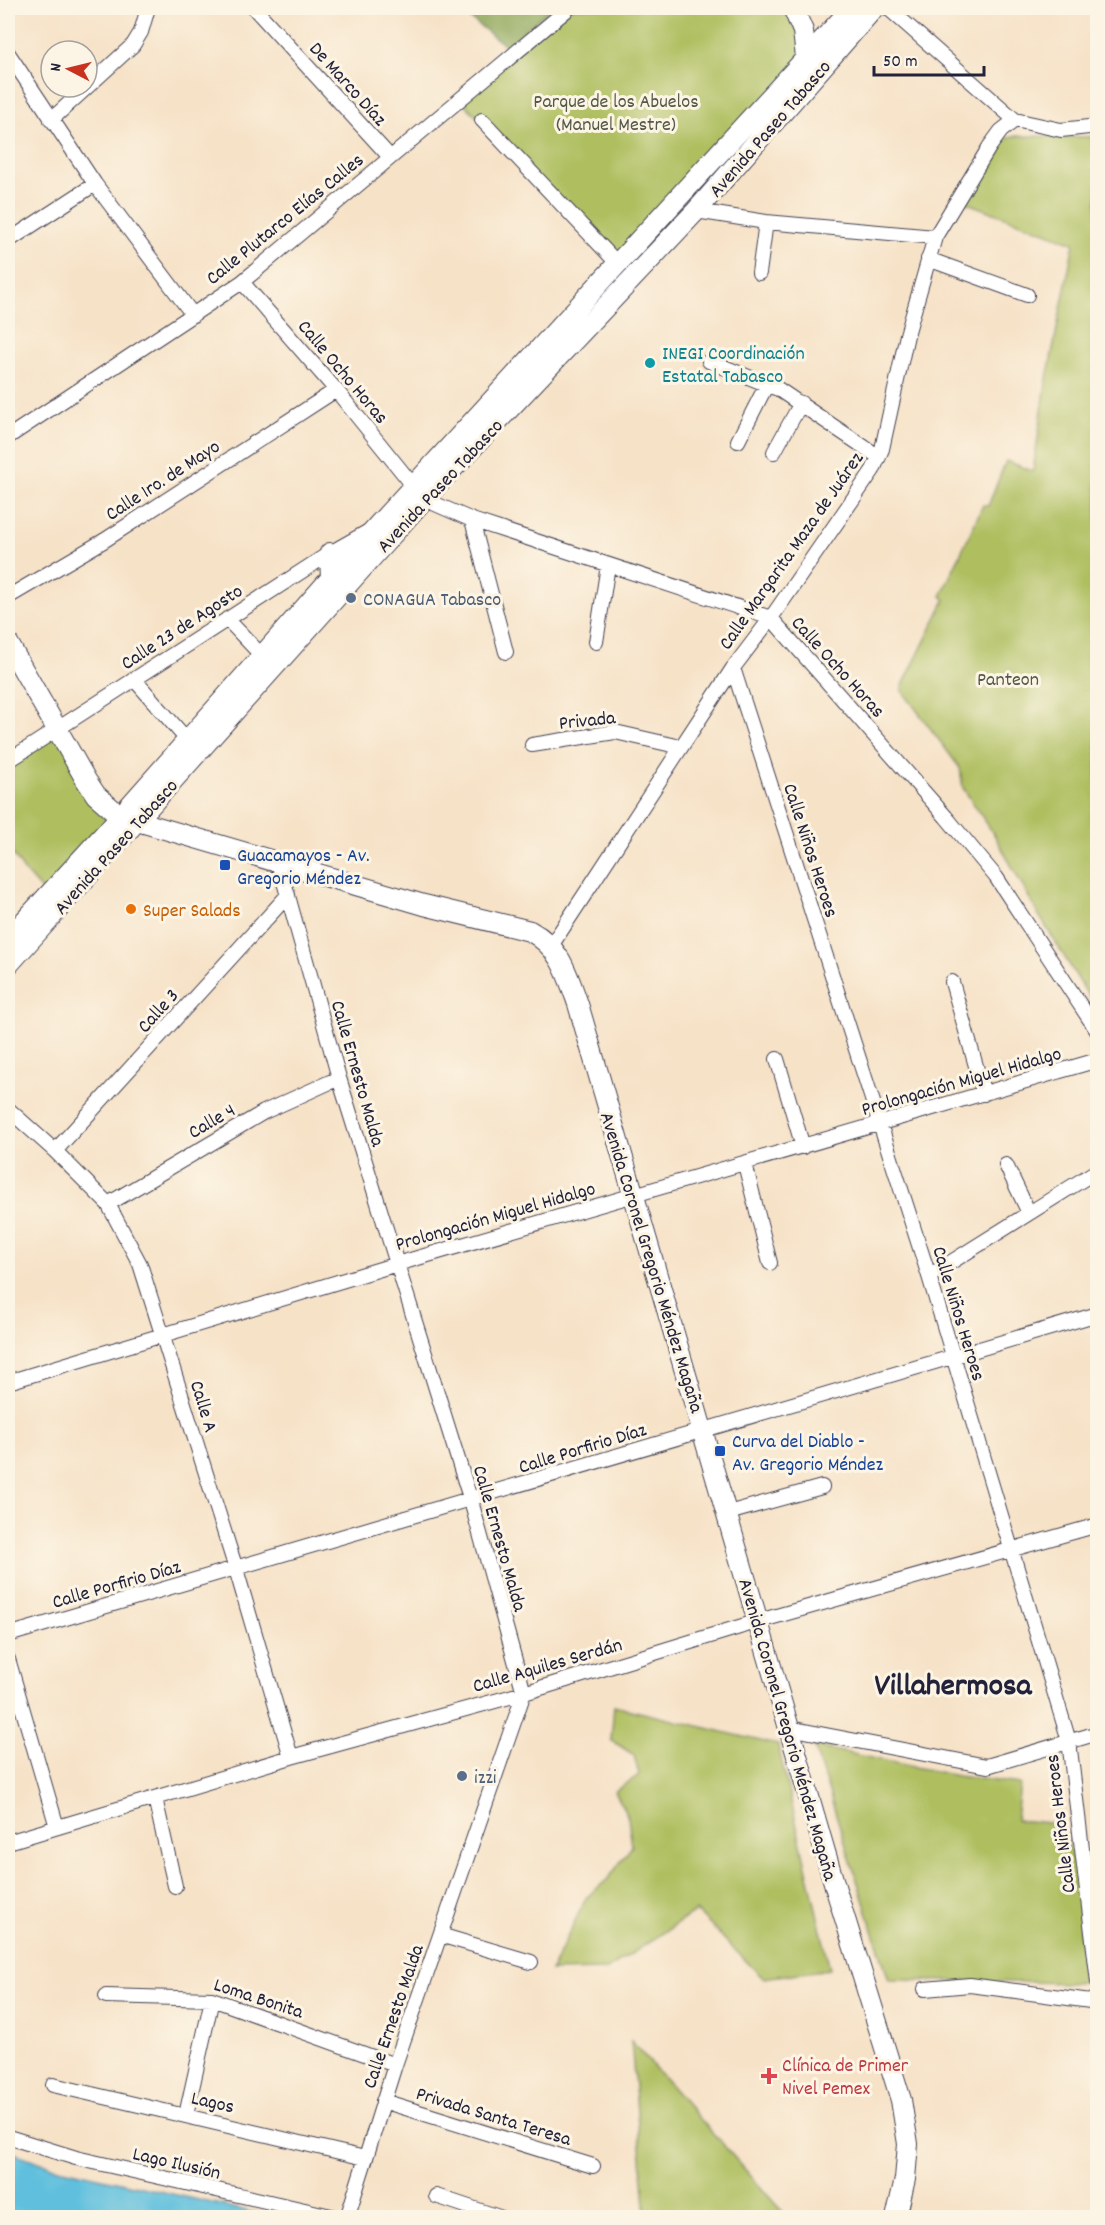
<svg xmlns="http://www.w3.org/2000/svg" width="1105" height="2225" font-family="Dekko,sans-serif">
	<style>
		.green { fill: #afbf61; stroke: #68704e; stroke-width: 1.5 }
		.forest { fill: #8ba657; stroke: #566449; stroke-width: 1.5 }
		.water { fill: #5fbfdd; stroke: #40708c; stroke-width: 1.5 }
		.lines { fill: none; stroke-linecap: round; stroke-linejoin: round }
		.street-casing { stroke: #423f50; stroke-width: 16 }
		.secondary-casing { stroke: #423f50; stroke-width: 22 }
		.street { stroke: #fff; stroke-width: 14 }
		.secondary { stroke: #fff; stroke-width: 20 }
		.culture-dot { fill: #0f9aa8; stroke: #fcf5e5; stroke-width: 2 }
		.service-dot { fill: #5c6f8a; stroke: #fcf5e5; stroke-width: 2 }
		.transit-dot { fill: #1a4fb4; stroke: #fcf5e5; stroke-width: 2 }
		.food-dot { fill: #e8710a; stroke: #fcf5e5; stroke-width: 2 }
		.health-dot { fill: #e0444e; stroke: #fcf5e5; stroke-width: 2 }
		.labels { text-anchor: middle; stroke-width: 6; stroke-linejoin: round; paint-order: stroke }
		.street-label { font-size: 20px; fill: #22223b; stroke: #fcf5e5 }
		.park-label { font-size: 20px; fill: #535948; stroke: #fcf5e5 }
		.culture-label { font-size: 20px; fill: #0d838f; stroke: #fcf5e5; text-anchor: start }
		.service-label { font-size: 20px; fill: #4e5e75; stroke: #fcf5e5; text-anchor: start }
		.transit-label { font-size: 20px; fill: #164399; stroke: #fcf5e5; text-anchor: start }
		.food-label { font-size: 20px; fill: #c56008; stroke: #fcf5e5; text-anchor: start }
		.health-label { font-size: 20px; fill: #be3a42; stroke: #fcf5e5; text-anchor: start }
		.town-label { font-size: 32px; font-weight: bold; fill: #22223b; stroke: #fcf5e5 }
	</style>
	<rect width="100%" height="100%" fill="#fcf5e5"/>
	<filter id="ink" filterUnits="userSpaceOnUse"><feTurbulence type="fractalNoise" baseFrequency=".0167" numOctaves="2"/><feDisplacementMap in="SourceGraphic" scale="12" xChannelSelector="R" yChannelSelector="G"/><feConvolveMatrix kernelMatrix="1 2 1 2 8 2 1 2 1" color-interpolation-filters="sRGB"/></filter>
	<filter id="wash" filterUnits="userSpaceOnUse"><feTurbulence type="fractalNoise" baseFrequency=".008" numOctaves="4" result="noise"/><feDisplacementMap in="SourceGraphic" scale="24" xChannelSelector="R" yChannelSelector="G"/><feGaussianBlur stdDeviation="1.35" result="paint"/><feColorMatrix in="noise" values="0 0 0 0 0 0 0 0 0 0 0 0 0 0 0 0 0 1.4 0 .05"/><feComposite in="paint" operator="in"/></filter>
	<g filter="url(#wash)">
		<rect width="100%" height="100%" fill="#f6e2c7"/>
		<path class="green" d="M569,8H793L806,58L617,263L459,98Z
			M1013,136L1097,137V1010L1037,912L995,836L963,788L960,768L903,692L902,687L945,600L941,596L983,505L988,506L1006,461L1033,471L1046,384L1074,243L965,202L1006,138Z
			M58,729L110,828L47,897L25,872L8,847V761Z
			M614,1706L778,1745L830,1969L763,1978L696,1911L607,1970L551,1971L586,1898L609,1878L632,1846L628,1818L615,1791L639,1775L634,1755L611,1740Z
			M814,1746L957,1776L1020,1784L1016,1820L1062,1824L1078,1875L1082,1983L889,1980Z
			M631,2041L787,2217H646Z"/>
		<path class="forest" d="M457,8H552L506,46Z"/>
		<path class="water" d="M8,2151L50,2166L273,2217H8Z"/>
	</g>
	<g filter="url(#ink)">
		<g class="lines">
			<g class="street-casing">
				<path id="street" d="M888,8L1015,120L1061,130L1098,126
					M255,9L390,157
					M8,53L95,184L193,315
					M51,120L133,45L141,32L148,8
					M482,120L617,263
					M696,211L766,222L935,237
					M8,241L95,184
					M928,259L1027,295
					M759,273L766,222
					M242,282L336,390L424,499L472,520L771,618L946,817L996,877L1098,1032
					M709,361L778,389L879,457
					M8,437L242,282L569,8
					M738,441L767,384
					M774,452L801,403
					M472,520L506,652
					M8,597L105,540L336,390
					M227,619L263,657
					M596,642L608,565
					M733,668L929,1276L1069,1741L1098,1982
					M134,679L188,741
					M532,745L615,732L681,747
					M8,761L330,553L367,532
					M279,864L339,1078L471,1501L524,1693L395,2065L347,2218
					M551,946L733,668L771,618L873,470L882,449L907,335L935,237L990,146L1001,131L1015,120
					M952,982L984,1094
					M777,1059L803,1147
					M8,1109L55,1151L108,1204L140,1264L236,1569L291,1757
					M55,1151L288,895
					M745,1164L770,1263
					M1006,1165L1029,1213
					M108,1204L264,1112L339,1078
					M929,1276L1098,1170
					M8,1382L397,1264L1098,1060
					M728,1513L822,1487
					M8,1635L1098,1314
					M8,1659L57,1827
					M789,1728L987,1766L1098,1733
					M155,1798L175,1886
					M8,1842L291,1757L524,1693L759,1621L1098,1525
					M440,1935L531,1962
					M925,1989L970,1985L1098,2002
					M106,1996L212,1999L395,2065
					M53,2085L365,2158
					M383,2101L593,2166
					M186,2115L212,1999
					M8,2137L76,2158L340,2218
					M436,2196L502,2218"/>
			</g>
			<g class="secondary-casing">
				<path id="secondary" d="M793,8L803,31L806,58
					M330,553L331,580
					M8,643L86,780L96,795L120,816L424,905L530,931C560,947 567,973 578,1004L837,1893L901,2100L908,2144L905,2179L896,2218
					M8,939L110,828L377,526L852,8
					M8,965L424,499L696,211L874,8"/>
			</g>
			<use href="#street" class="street"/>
			<use href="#secondary" class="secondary"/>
		</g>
	</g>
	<circle class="culture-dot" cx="650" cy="363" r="6"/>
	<g class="service-dot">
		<circle cx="351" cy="598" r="6"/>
		<circle cx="462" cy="1776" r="6"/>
	</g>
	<g class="transit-dot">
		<rect x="219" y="859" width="12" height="12" rx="3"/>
		<rect x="714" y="1445" width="12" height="12" rx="3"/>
	</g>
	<circle class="food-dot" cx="131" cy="909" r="6"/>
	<path class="health-dot" d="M766 2067h6v6h6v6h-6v6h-6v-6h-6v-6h6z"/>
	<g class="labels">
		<g class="street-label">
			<text transform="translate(349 83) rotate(48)" y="7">De Marco Díaz</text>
			<text transform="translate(769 128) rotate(-49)" y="7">Avenida Paseo Tabasco</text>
			<text transform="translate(284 218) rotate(-39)" y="7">Calle Plutarco Elías Calles</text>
			<text transform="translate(344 371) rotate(50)" y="7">Calle Ocho Horas</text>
			<text transform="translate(162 479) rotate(-33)" y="7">Calle 1ro. de Mayo</text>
			<text transform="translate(439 485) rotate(-47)" y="7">Avenida Paseo Tabasco</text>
			<text transform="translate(790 550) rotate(-55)" y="7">Calle Margarita Maza de Juárez</text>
			<text transform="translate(181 626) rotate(-33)" y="7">Calle 23 de Agosto</text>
			<text transform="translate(839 666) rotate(48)" y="7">Calle Ocho Horas</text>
			<text transform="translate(587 719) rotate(-6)" y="7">Privada</text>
			<text transform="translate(115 846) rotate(-48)" y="7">Avenida Paseo Tabasco</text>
			<text transform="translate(812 850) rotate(72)" y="7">Calle Niños Heroes</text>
			<text transform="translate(157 1010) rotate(-48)" y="7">Calle 3</text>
			<text transform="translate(359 1073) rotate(74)" y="7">Calle Ernesto Malda</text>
			<text transform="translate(961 1080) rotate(-16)" y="7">Prolongación Miguel Hidalgo</text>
			<text transform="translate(211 1120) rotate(-30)" y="7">Calle 4</text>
			<text transform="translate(495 1215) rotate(-16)" y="7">Prolongación Miguel Hidalgo</text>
			<text transform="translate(653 1262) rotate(73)" y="7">Avenida Coronel Gregorio Méndez Magaña</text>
			<text transform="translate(960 1313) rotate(73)" y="7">Calle Niños Heroes</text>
			<text transform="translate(205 1406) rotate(73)" y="7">Calle A</text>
			<text transform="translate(582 1447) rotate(-17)" y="7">Calle Porfirio Díaz</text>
			<text transform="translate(501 1538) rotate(74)" y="7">Calle Ernesto Malda</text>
			<text transform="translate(116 1583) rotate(-16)" y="7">Calle Porfirio Díaz</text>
			<text transform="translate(547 1664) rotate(-16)" y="7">Calle Aquiles Serdán</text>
			<text transform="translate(789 1729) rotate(74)" y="7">Avenida Coronel Gregorio Méndez Magaña</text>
			<text transform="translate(1059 1824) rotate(-97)" y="7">Calle Niños Heroes</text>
			<text transform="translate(259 1997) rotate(18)" y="7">Loma Bonita</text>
			<text transform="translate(392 2016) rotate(-71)" y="7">Calle Ernesto Malda</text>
			<text transform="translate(213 2101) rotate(13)" y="7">Lagos</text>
			<text transform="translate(494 2115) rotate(17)" y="7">Privada Santa Teresa</text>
			<text transform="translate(177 2162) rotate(13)" y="7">Lago Ilusión</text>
		</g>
		<g class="park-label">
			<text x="616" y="107">Parque de los Abuelos<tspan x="616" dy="23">(Manuel Mestre)</tspan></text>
			<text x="1008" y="685">Panteon</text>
		</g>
		<g class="culture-label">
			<text x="662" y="359">INEGI Coordinación<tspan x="662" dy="23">Estatal Tabasco</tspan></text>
		</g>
		<g class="service-label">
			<text x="363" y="605">CONAGUA Tabasco</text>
			<text x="474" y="1783">izzi</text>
		</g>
		<g class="transit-label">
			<text x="237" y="861">Guacamayos - Av.<tspan x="237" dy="23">Gregorio Méndez</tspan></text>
			<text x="732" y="1447">Curva del Diablo -<tspan x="732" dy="23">Av. Gregorio Méndez</tspan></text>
		</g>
		<g class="food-label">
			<text x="143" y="916">Super Salads</text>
		</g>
		<g class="health-label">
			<text x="782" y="2071">Clínica de Primer<tspan x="782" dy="23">Nivel Pemex</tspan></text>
		</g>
		<g class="town-label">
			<text x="953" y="1694">Villahermosa</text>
		</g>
	</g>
	<rect width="1105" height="2225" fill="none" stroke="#fcf5e5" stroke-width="30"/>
	<g transform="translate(69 69) rotate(277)"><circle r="28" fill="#fcf5e5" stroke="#a5a1a1" stroke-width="1.5"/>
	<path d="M0-4.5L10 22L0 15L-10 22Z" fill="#c8321e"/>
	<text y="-9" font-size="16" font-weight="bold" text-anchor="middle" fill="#22223b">N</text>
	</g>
	<path d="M874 66v9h110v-9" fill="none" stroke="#22223b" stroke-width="3"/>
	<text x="883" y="66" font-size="18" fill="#22223b" stroke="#fcf5e5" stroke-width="4.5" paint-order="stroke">50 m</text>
</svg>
